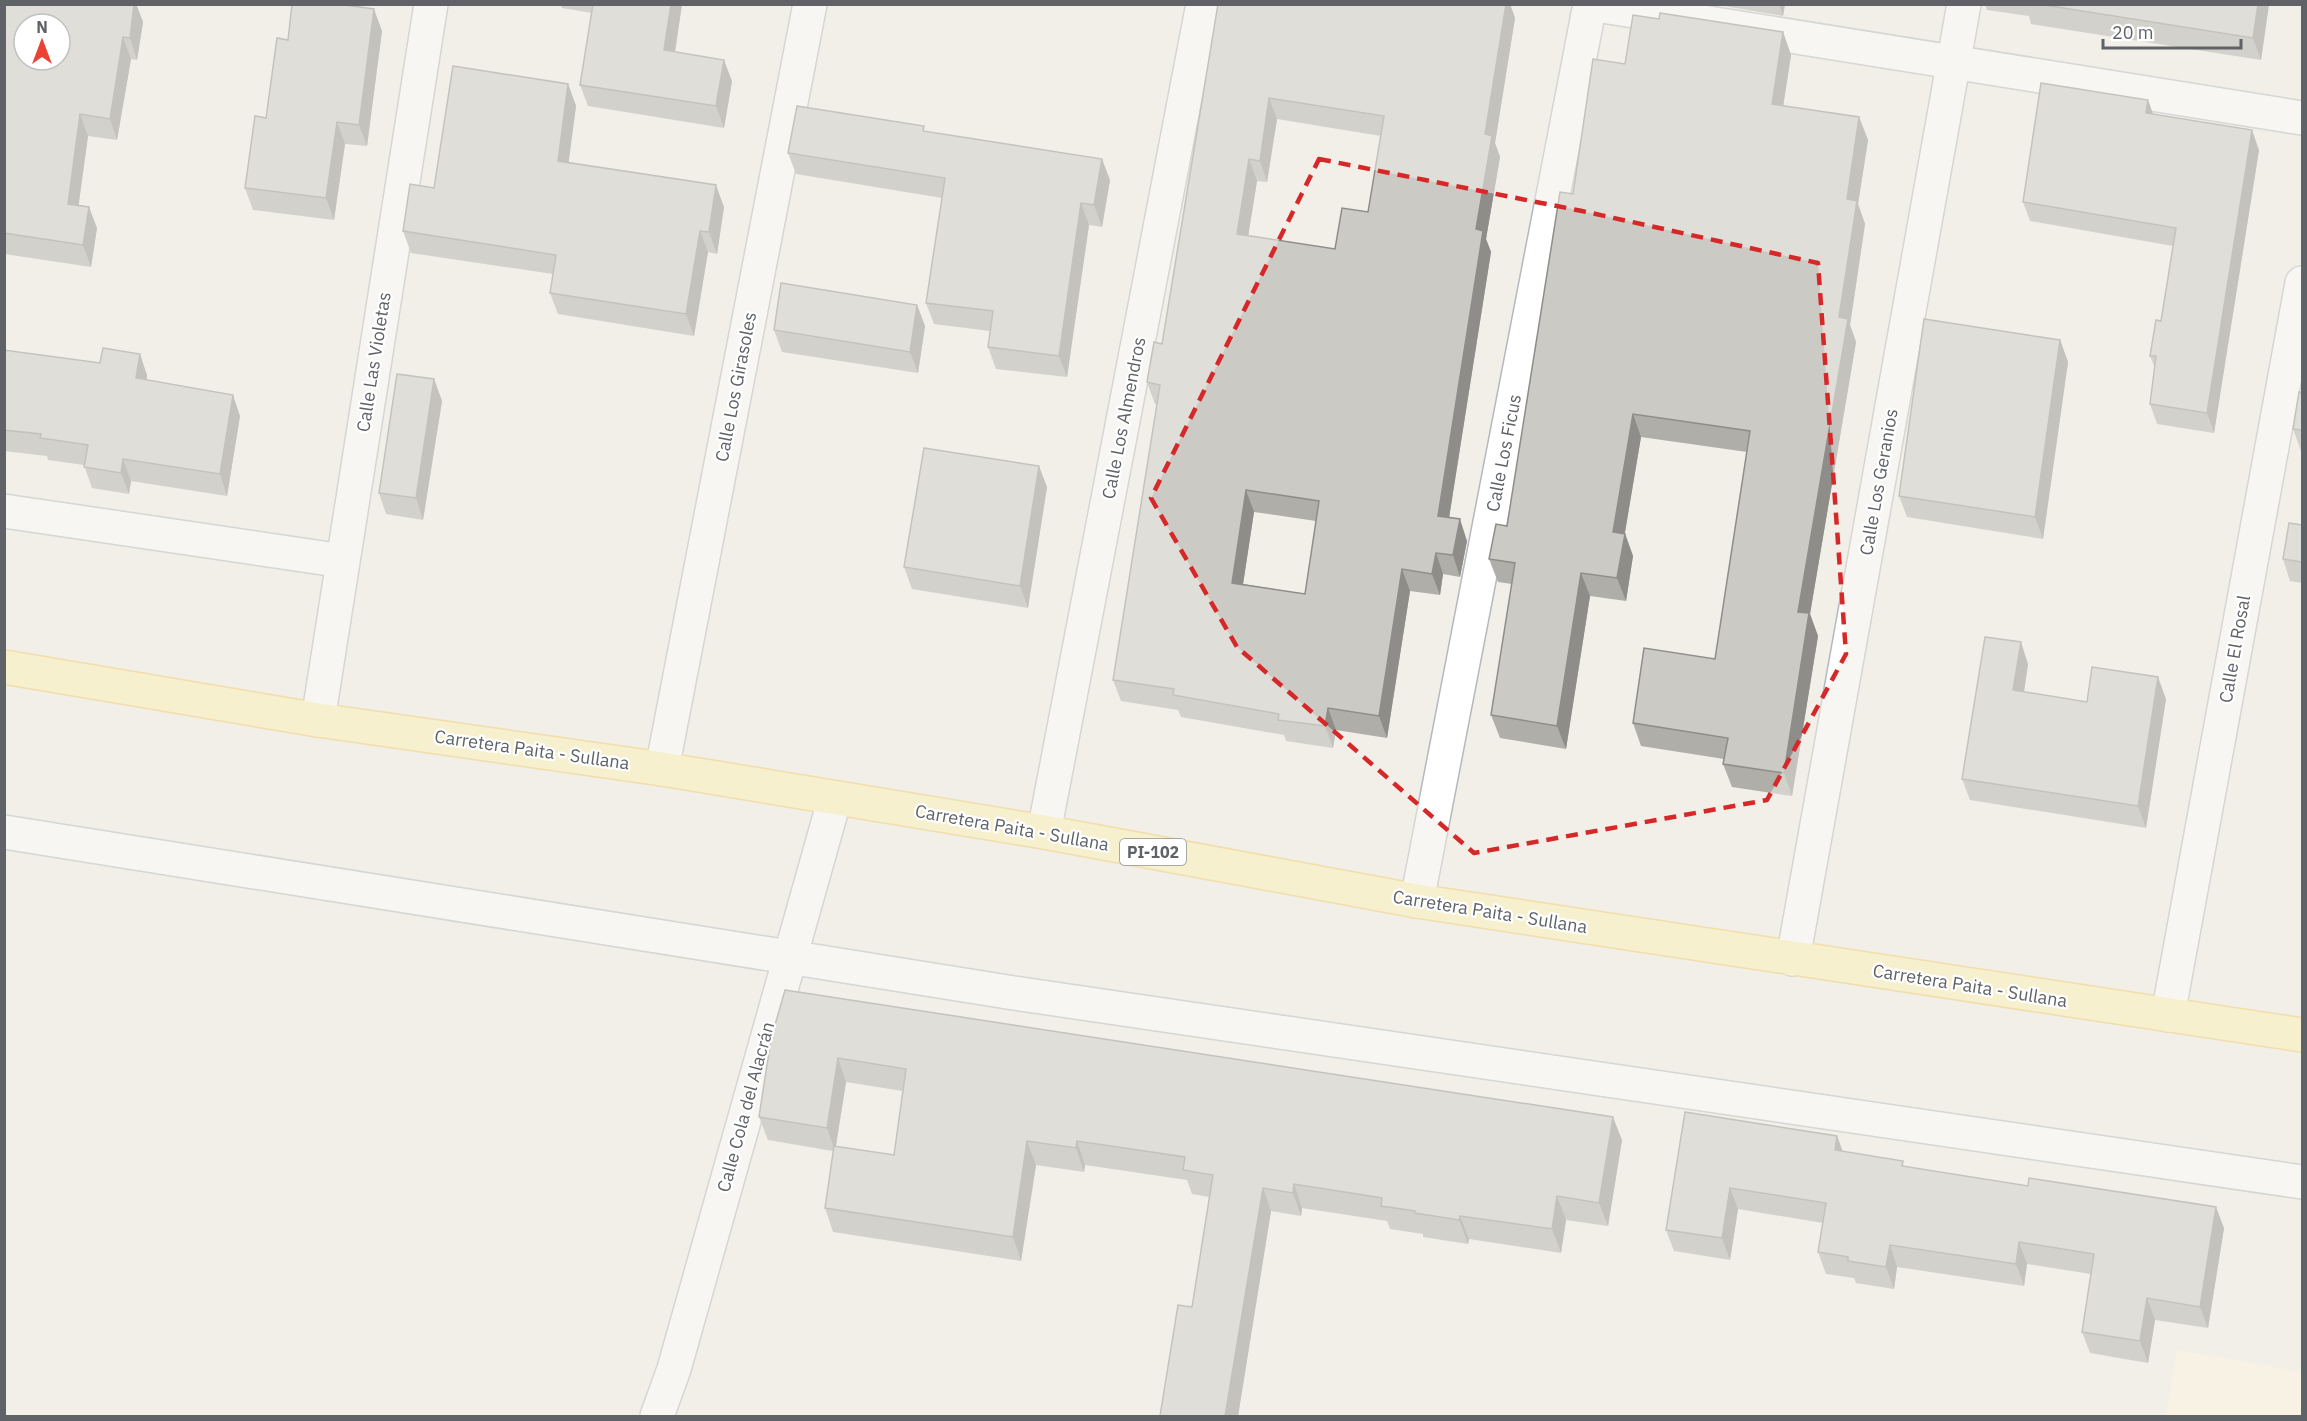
<svg xmlns="http://www.w3.org/2000/svg" width="2307" height="1421" font-family="'IBM Plex Sans',sans-serif">
	<style>
		.commercial { fill: #fef7e0 }
		.lines { fill: none; stroke-linecap: round; stroke-linejoin: round }
		.street-casing { stroke: #b5b8bc; stroke-width: 36 }
		.primary-casing { stroke: #f2c960; stroke-width: 36 }
		.street { stroke: #fff; stroke-width: 33 }
		.primary { stroke: #fff2af; stroke-width: 33 }
		.wall { fill: #afaea9; fill-rule: evenodd }
		.shaded-wall { fill: #8f8d8a }
		.building { fill: #cccac5; stroke: #8f8d8a; stroke-width: 1.5; fill-rule: evenodd }
		.marked { fill: none; stroke: #d62828; stroke-width: 4.5; stroke-dasharray: 12 8; stroke-linejoin: round }
		.labels { text-anchor: middle; stroke-width: 4.5; stroke-linejoin: round; paint-order: stroke }
		.shield { fill: #fff; stroke: #8f9295; stroke-width: 1.5 }
		.shield-label { font-size: 16px; font-weight: bold; fill: #5f6368 }
		.street-label { font-size: 18px; fill: #5f6368; stroke: #fff }
	</style>
	<rect width="100%" height="100%" fill="#f1efe8"/>
	<path class="commercial" d="M2177,1350L2302,1372V1416H2166Z"/>
	<g class="lines">
		<g class="street-casing">
			<path id="street" d="M1590,4L2302,118
				M4,511L343,561
				M318,720L431,4
				M662,769L810,4
				M4,832L1014,993L2302,1182
				M1044,832L1203,4
				M1417,901L1590,4
				M1793,959L1964,4
				M2168,1015L2302,283
				M657,1416L674,1369L835,798"/>
		</g>
		<g class="primary-casing">
			<path id="primary" d="M4,667L318,720L662,769L1044,832L1417,901L2302,1035"/>
		</g>
		<use href="#street" class="street"/>
		<use href="#primary" class="primary"/>
	</g>
	<path class="wall" d="M4,4H136L143,22L137,60L131,59L117,140L88,136L78,205L97,228L91,267L4,254Z
		M560,4H682L675,52L732,81L724,128L588,106L580,85L592,13L562,8Z
		M1218,4H1510L1515,18L1495,143L1500,157L1486,239L1491,252L1449,518L1467,541L1460,577L1443,574L1440,595L1410,591L1387,738L1336,730L1333,748L1286,741L1284,735L1181,717L1178,710L1121,701L1113,680L1157,404H1155L1147,382L1162,344ZM1277,119L1381,136L1368,212L1335,249L1248,236L1257,181L1267,182ZM1254,512L1316,521L1305,594L1243,584Z
		M1712,4H1785L1783,16Z
		M1985,4H2269L2261,60L2031,24L2029,16L1987,10Z
		M1659,19L1783,32L1791,55L1783,106L1859,117L1868,140L1858,204L1865,224L1850,325L1856,342L1810,614L1818,636L1792,796L1732,787L1723,764L1724,759L1641,746L1633,723L1715,659L1747,452L1641,437L1625,533L1633,556L1626,601L1590,596L1566,749L1500,738L1491,715L1512,584L1498,582L1489,559L1507,526L1573,194L1625,64Z
		M382,31L367,146L345,144L334,220L253,210L245,188L266,118L288,40Z
		M568,84L576,106L568,163L724,207L717,254L708,252L694,336L558,314L550,293L553,274L411,253L403,231L434,188Z
		M2148,100L2153,114L2259,150L2214,433L2157,424L2150,404L2155,368L2150,356L2161,321L2173,246L2030,221L2023,202Z
		M926,132L1110,180L1102,227L1089,225L1067,377L996,369L988,347L990,331L934,324L926,303L942,198L796,174L788,153Z
		M917,305L925,326L918,373L782,352L774,330Z
		M2060,340L2068,362L2043,539L1907,517L1899,496Z
		M4,350L147,375V380L240,416L227,496L131,481L129,494L92,488L84,465L48,460L47,456L4,451Z
		M434,379L442,401L423,520L386,514L379,493Z
		M2302,393V451H2301L2293,429Z
		M1047,487L1028,608L912,589L904,567Z
		M2302,525V583L2290,581L2283,559Z
		M2028,664L2024,692L2087,702L2166,699L2146,828L1970,800L1962,779Z
		M771,1039L1622,1140L1608,1226L1566,1220L1561,1253L1469,1239L1468,1244L1423,1237V1234L1390,1229L1387,1221L1302,1208L1301,1216L1271,1211L1238,1416H1160L1192,1307L1209,1197L1192,1194L1187,1180L1085,1165L1084,1172L1036,1165L1021,1261L833,1232L825,1208L833,1151L768,1140L759,1117ZM846,1082L903,1091L894,1155L836,1146Z
		M1685,1112L1837,1136L1842,1151L1905,1166L2224,1228L2208,1328L2155,1320L2148,1363L2090,1353L2082,1332L2091,1274L2027,1264L2024,1286L1897,1267L1894,1289L1856,1283L1854,1278L1826,1274L1818,1252L1823,1223L1738,1209L1730,1260L1674,1251L1666,1230Z"/>
	<path class="shaded-wall" d="M134,4H136L143,22L137,60L130,38Z
		M671,4H682L672,72L664,50Z
		M1506,4H1510L1515,18L1495,143L1500,157L1486,239L1491,252L1446,537L1438,516L1476,229L1485,134Z
		M1779,4H1785L1783,16Z
		M2258,4H2269L2261,60L2253,38Z
		M374,9L382,31L367,146L359,125Z
		M1783,32L1791,55L1780,127L1772,104Z
		M123,37L131,59L117,140L110,119Z
		M724,60L732,81L724,128L716,106Z
		M568,84L576,106L566,183L558,161Z
		M1269,98L1277,119L1267,182L1260,161Z
		M2148,100L2155,120L2146,113Z
		M80,114L88,136L76,225L68,204Z
		M1859,117L1868,140L1858,204L1865,224L1850,325L1856,342L1810,614L1818,636L1792,796L1784,773L1798,612L1839,317L1847,199Z
		M337,122L345,144L334,220L326,198Z
		M2252,130L2259,150L2214,433L2207,413Z
		M1102,159L1110,180L1102,227L1094,205Z
		M1249,159L1257,181L1245,256L1237,234Z
		M716,185L724,207L717,254L709,232Z
		M1081,203L1089,225L1067,377L1059,356Z
		M89,207L97,228L91,267L83,245Z
		M700,231L708,252L694,336L686,314Z
		M917,305L925,326L918,373L910,352Z
		M2060,340L2068,362L2043,539L2035,517Z
		M140,354L147,375L144,399L136,378Z
		M434,379L442,401L423,520L416,498Z
		M233,395L240,416L227,496L220,474Z
		M1633,414L1641,437L1621,555L1613,532Z
		M123,459L131,481L129,494L121,473Z
		M1039,466L1047,487L1028,608L1020,586Z
		M1246,490L1254,512L1240,604L1232,583Z
		M1460,519L1467,541L1460,577L1453,555Z
		M1625,534L1633,556L1626,601L1617,578Z
		M1436,553L1443,574L1440,595L1432,574Z
		M1402,569L1410,591L1387,738L1379,716Z
		M1581,573L1590,596L1566,749L1557,726Z
		M2021,642L2028,664L2021,712L2013,690Z
		M2158,677L2166,699L2146,828L2138,806Z
		M1328,708L1336,730L1333,748L1325,726Z
		M838,1058L846,1082L835,1151L827,1128Z
		M1613,1117L1622,1140L1608,1226L1599,1203Z
		M1837,1136L1845,1157L1835,1150Z
		M1027,1141L1036,1165L1021,1261L1013,1237Z
		M1077,1141L1085,1165L1084,1172L1076,1148Z
		M1294,1184L1302,1208L1301,1216L1293,1193Z
		M1263,1188L1271,1211L1238,1416H1225Z
		M1730,1188L1738,1209L1730,1260L1722,1238Z
		M1557,1196L1566,1220L1561,1253L1552,1229Z
		M2216,1207L2224,1228L2208,1328L2200,1307Z
		M1460,1216L1469,1239L1468,1244L1459,1220Z
		M2019,1242L2027,1264L2024,1286L2016,1264Z
		M1890,1245L1897,1267L1894,1289L1886,1267Z
		M2147,1298L2155,1320L2148,1363L2140,1341Z"/>
	<path class="building" d="M4,4H134L130,38L123,37L110,119L80,114L68,204L89,207L83,245L4,233ZM24,24H60V60H24Z
		M292,4H337L374,9L359,125L337,122L326,198L245,188L255,116L266,118L277,38L288,40Z
		M593,4H671L664,50L724,60L716,106L580,85Z
		M1218,4H1506L1485,134L1492,136L1476,229L1483,231L1438,516L1460,519L1453,555L1436,553L1432,574L1402,569L1379,716L1328,708L1325,726L1278,720L1279,714L1173,695L1174,689L1113,680L1160,385L1147,382L1154,342L1162,344ZM1269,98L1384,116L1368,212L1342,208L1335,249L1237,234L1249,159L1260,161ZM1246,490L1319,501L1305,594L1232,583Z
		M2038,4H2258L2253,38Z
		M1660,13L1783,32L1772,104L1859,117L1847,199L1857,201L1839,317L1848,319L1798,612L1809,613L1784,773L1723,764L1728,738L1633,723L1644,648L1715,659L1750,431L1633,414L1613,532L1625,534L1617,578L1581,573L1557,726L1491,715L1515,563L1489,559L1496,524L1507,526L1560,192L1573,194L1593,59L1625,64L1633,15L1659,19Z
		M453,66L568,84L558,161L716,185L709,232L700,231L686,314L550,293L556,255L403,231L410,184L434,188Z
		M2041,83L2148,100L2146,113L2252,130L2207,413L2150,404L2156,356H2150L2156,320L2161,321L2176,228L2023,202Z
		M797,106L924,126L923,131L1102,159L1094,205L1081,203L1059,356L988,347L993,311L926,303L945,178L788,153Z
		M781,283L917,305L910,352L774,330Z
		M1924,319L2060,340L2035,517L1899,496Z
		M103,348L140,354L136,378L233,395L220,474L123,459L121,473L84,467L88,445L40,438L41,434L4,430V350L100,363Z
		M397,374L434,379L416,498L379,493Z
		M2299,392L2302,393V430L2293,429Z
		M924,448L1039,466L1020,586L904,567Z
		M2289,523L2302,525V562L2283,559Z
		M1985,637L2021,642L2013,690L2087,702L2092,667L2158,677L2138,806L1962,779Z
		M785,990L1613,1117L1599,1203L1557,1196L1552,1229L1460,1216L1459,1220L1415,1213V1211L1381,1206L1382,1198L1294,1184L1293,1193L1263,1188L1225,1416H1160L1178,1305L1192,1307L1213,1175L1183,1170L1185,1157L1077,1141L1076,1148L1027,1141L1013,1237L825,1208L834,1146L894,1155L906,1069L838,1058L827,1128L759,1117L771,1039Z
		M1685,1112L1837,1136L1835,1150L1903,1161L1902,1166L2028,1186L2029,1178L2216,1207L2200,1307L2147,1298L2140,1341L2082,1332L2094,1254L2019,1242L2016,1264L1890,1245L1886,1267L1848,1261V1257L1818,1252L1826,1203L1730,1188L1722,1238L1666,1230Z"/>
	<path d="M0 0H2307V1421H0ZM1319,159L1582,211L1818,263L1846,654L1767,800L1474,853L1237,647L1151,498Z" fill="#f1efe8" fill-opacity=".55" fill-rule="evenodd"/>
	<path class="marked" d="M1319,159L1582,211L1818,263L1846,654L1767,800L1474,853L1237,647L1151,498Z"/>
	<g class="labels">
		<rect class="shield" x="1120" y="839" width="66" height="26" rx="4.5"/>
		<g class="shield-label">
			<text x="1153" y="858">PI-102</text>
		</g>
		<g class="street-label">
			<text transform="translate(374 362) rotate(-81)" y="6">Calle Las Violetas</text>
			<text transform="translate(736 387) rotate(-79)" y="6">Calle Los Girasoles</text>
			<text transform="translate(1124 418) rotate(-79)" y="6">Calle Los Almendros</text>
			<text transform="translate(1504 453) rotate(-79)" y="6">Calle Los Ficus</text>
			<text transform="translate(1879 482) rotate(-80)" y="6">Calle Los Geranios</text>
			<text transform="translate(2235 649) rotate(-80)" y="6">Calle El Rosal</text>
			<text transform="translate(532 750) rotate(8)" y="6">Carretera Paita - Sullana</text>
			<text transform="translate(1012 828) rotate(10)" y="6">Carretera Paita - Sullana</text>
			<text transform="translate(1490 912) rotate(9)" y="6">Carretera Paita - Sullana</text>
			<text transform="translate(1970 986) rotate(9)" y="6">Carretera Paita - Sullana</text>
			<text transform="translate(746 1107) rotate(-75)" y="6">Calle Cola del Alacrán</text>
		</g>
	</g>
	<rect width="2307" height="1421" fill="none" stroke="#5f6368" stroke-width="12"/>
	<g transform="translate(42 42)"><circle r="28" fill="#ffffff" stroke="#bfc1c3" stroke-width="1.5"/>
	<path d="M0-4.5L10 22L0 15L-10 22Z" fill="#ea4335"/>
	<text y="-9" font-size="16" font-weight="bold" text-anchor="middle" fill="#5f6368">N</text>
	</g>
	<path d="M2103 39v9h138v-9" fill="none" stroke="#5f6368" stroke-width="3"/>
	<text x="2112" y="39" font-size="18" fill="#5f6368" stroke="#ffffff" stroke-width="4.5" paint-order="stroke">20 m</text>
</svg>
